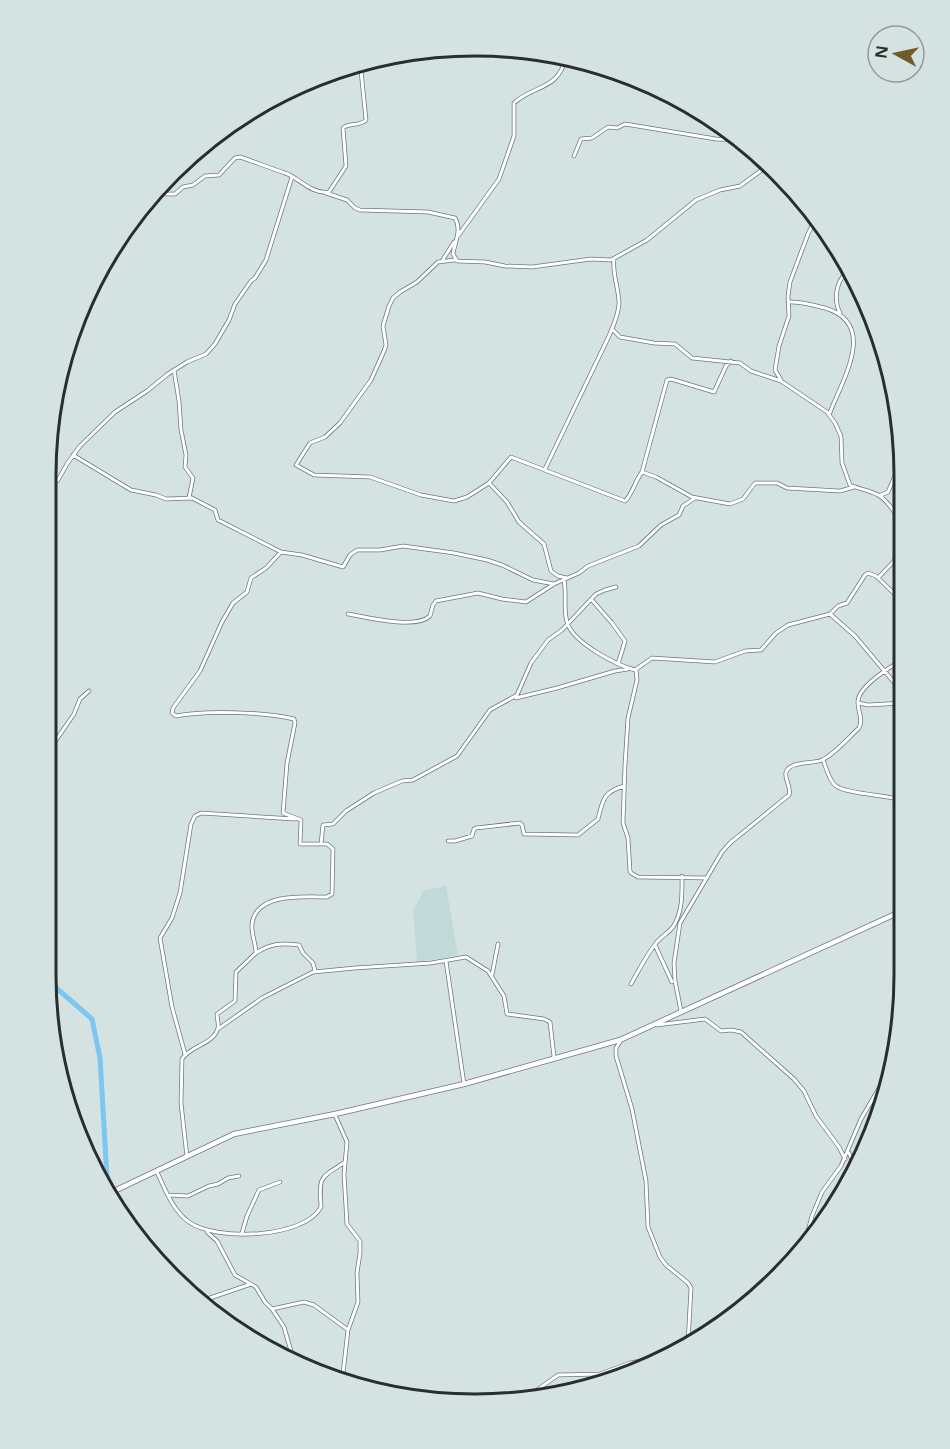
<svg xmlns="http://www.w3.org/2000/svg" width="950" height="1449" font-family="'Noto Sans',sans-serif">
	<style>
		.built { fill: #c1d9d8 }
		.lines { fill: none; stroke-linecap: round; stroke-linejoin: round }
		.river { stroke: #7cc6f1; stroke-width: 5 }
		.street-casing { stroke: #6b7978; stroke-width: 4.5 }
		.secondary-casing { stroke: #6b7978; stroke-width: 6 }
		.street { stroke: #fff; stroke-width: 3 }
		.secondary { stroke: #fff; stroke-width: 4.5 }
		.rim { fill: none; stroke: #282e2d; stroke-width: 3 }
	</style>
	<rect width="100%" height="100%" fill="#d4e3e2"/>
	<path class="built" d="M446,886L458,955L417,962L413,911L424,890Z"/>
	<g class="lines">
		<path class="river" d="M46,979L92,1019L100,1058L108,1195"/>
		<g class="street-casing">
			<path id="street" d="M751,146L756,156L764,158
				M574,156L581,139L592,138L608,127L617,128L625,124L716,139L742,140
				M155,188L164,194H175L183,187L193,185L205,176L219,175L235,158L240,157C255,162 270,168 285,173C298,177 312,195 329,192L346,166L343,128C349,122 359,127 366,120L360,61
				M326,193L347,200L355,208L360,210L428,212L455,218C462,230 455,241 453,254L457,261L485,262L505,266L532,267L591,259L611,260L647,240L696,200L720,190L740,186L770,164
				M812,226L829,234
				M458,236L499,179L514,136V103C535,84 558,91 566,57
				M455,260L438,262L417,282L400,292L393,298L389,306L383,326L386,345L384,351L371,380L340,423L325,437L310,443L296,465L314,475L370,477L421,495L454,501L467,497L489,483L511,457L625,501C632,495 635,481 642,472L667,380L671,379L714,392L726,366L731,361
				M442,261L454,242
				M788,302C801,301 812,305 825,308C879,324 842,380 829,415
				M840,313C833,299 836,277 851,270
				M612,329L620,337L654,343L675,344L692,358L740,363L751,371L781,381L827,412L835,423L841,436L842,463L850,485C859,489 869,490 878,495C890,502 901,521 904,535
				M174,370L179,401L181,430L186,455L185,467L193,478L189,498
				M781,380L775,370L779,346L789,316L788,296L790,282L808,234L817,215
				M73,455L131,490L156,495L166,499L192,498L215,510L218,520L224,523L281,552L302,555L343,567L350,555L357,550H380L403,546L454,553L487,560L502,565L533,580L554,584
				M545,469L609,336C613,326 619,314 619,303C619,289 612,274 614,259
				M642,472L656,477L692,497L730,504L743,499L755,483H777L787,488L840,491L854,487
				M489,483L507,502L519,522L544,544L551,571L558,576L567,578
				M48,487L58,480L67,464L80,446L115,412L147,391L168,374L187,362L206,354L215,344L229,320L235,304L251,281L255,278L266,260L292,177
				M881,495L888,492L896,473L899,472L904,474
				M895,559L904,567
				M878,578L895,560L904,535
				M564,580C567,594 563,609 567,622C572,642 616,665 635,670L652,658L715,662L745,651L761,650L776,633L788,625L830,614L838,606L847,603L865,575L868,573L876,576L903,602
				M591,599L612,623L625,641L618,664
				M348,614C366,617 415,630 430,616L433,605L436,601L478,593L502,599L526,602L554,584L579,573L588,566L639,546L661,525L679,515L683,506L695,498
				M830,614L855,636L903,693
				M636,669L637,680L628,718L625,765L623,823L628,838L630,871L631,873L638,877L707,878
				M516,698L557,688L615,671L628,669
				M858,703L868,705L903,703
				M47,748L52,746L74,714L80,699L89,691
				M823,760C826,767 829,781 836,786C847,794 887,795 902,800
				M448,841H455L472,836L474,829L476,828L520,823L522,825L524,834L578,835L598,819C603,800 603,792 624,786
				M321,844L323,825L333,824L346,811L374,793L402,781L413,780L457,756L490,710L517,695L531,663L548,640L562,630L596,594L605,590L616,587
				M655,945L672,982
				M256,953C271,943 282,943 299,945L303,953L313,963L315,971
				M446,961L464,1084
				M492,975L498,944
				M631,984C639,970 646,956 656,943C661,937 668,933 673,927C683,911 682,894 682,876
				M681,1011L675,981L674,963L680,923L722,852L730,843L789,795C792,787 784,780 786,772C790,761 813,764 822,760C835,754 848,738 859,728C864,719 857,710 858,701C859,686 891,666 903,660
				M657,1025L705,1019L721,1031L731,1030L741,1032L794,1079L804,1091L816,1116L839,1147L845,1159
				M218,1029L262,998L313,972L355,968L431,963L466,957L488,971L504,996L507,1014L544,1019L550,1022L554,1057
				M620,1042L616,1048V1056L632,1109L646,1181L648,1227L660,1257L666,1265L688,1283L691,1288L688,1343
				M185,1054L172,1007L160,938L172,918L180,893L191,824L195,816L201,813L295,819
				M335,1115L347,1142L344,1174L347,1224L360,1241V1253L357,1273L358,1302L348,1330L342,1382
				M849,1153L855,1167
				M187,1157L181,1103L182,1059C190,1046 214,1044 218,1028C219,1024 217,1018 217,1014L235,1001L236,972L256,953C256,944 251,934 252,924C256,892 305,897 327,897L332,894L333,849L327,844H300L301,820L283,813L287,763L295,723L294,719C267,712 204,710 176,716L172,713L173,708L200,671L222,622L233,603L247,592L251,578L266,568L281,552
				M157,1172C165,1189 173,1211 189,1222C215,1241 304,1239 321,1207C319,1176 319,1179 345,1162
				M168,1195L188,1196L209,1186L218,1184L228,1178L239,1176
				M207,1232L217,1241L235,1275L256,1287L265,1302L272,1309L284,1327L293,1358
				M242,1233L247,1216L259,1190L280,1182
				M803,1250L812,1216L822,1192L841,1166L861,1119L892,1066
				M198,1299H207L251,1284
				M206,1307L207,1299
				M272,1309L304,1302L314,1305L348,1330
				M596,1375L608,1379
				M530,1395L558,1375L600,1374L630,1363L656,1358"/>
		</g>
		<g class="secondary-casing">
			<path id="secondary" d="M108,1194L234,1134L335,1114L464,1084L620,1040L902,911"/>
		</g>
		<use href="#street" class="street"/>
		<use href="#secondary" class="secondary"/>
	</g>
	<path d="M0 0H950V1449H0ZM475 56H475A419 419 0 0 1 894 475V975A419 419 0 0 1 475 1394H475A419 419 0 0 1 56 975V475A419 419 0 0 1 475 56Z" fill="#d4e3e2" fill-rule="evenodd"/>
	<path class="rim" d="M475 56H475A419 419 0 0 1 894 475V975A419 419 0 0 1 475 1394H475A419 419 0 0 1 56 975V475A419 419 0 0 1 475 56Z"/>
	<g transform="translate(896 54) rotate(278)"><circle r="28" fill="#d4e3e2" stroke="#8f9b9a" stroke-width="1.5"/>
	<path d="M0-4.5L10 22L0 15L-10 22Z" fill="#705b2a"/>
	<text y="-9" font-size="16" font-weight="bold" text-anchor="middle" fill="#282e2d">N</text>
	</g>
</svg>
